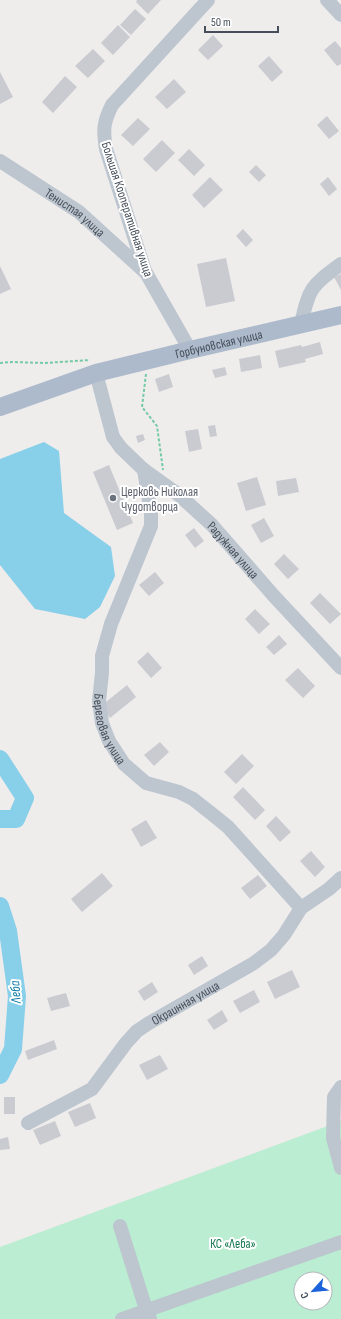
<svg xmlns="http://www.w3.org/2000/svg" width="341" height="1319" font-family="'Sofia Sans Condensed',sans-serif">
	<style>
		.green { fill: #baedd1; fill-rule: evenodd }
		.water { fill: #88cfea }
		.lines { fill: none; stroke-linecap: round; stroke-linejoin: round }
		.river { stroke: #88cfea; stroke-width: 18 }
		.building { fill: #c9cbd1 }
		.path { stroke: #73caa5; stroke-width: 2; stroke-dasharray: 3 2; stroke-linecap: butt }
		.minor { stroke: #bdc6cf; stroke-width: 14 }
		.major { stroke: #acbacb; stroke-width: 18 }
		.worship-dot { fill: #6b7280; stroke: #fff; stroke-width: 1.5 }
		.labels { text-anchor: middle; stroke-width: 4; stroke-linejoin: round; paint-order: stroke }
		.street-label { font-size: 13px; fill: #454e59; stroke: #fff }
		.worship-label { font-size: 13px; fill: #5b616d; stroke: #fff; text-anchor: start }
		.park-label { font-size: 13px; fill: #18794f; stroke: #fff }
		.water-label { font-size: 14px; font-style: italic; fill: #0e7aa3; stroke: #fff }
	</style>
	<rect width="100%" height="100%" fill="#efecec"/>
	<path class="green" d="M341,1121V1319H0V1247ZM301,1279H325V1303H301Z"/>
	<path class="water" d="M44,442L59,451L64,513L111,547L115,576L100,607L85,619L35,609L0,565V459Z"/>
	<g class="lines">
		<path class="river" d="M0,759L25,798L16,819H0
			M0,906L8,931L17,996L13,1049L0,1075"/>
	</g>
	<path class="building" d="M137,0H161L148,14L136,2Z
		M135,9L146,19L131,35L120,25Z
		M118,25L130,37L113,55L101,43Z
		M213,35L223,46L208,60L198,50Z
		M335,41L341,48V64L337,66L324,50Z
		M93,49L105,61L88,78L75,66Z
		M269,56L283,72L272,82L258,66Z
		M0,72L13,97L0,104Z
		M65,76L77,87L53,113L42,102Z
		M174,79L186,92L167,109L155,97Z
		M327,116L339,131L329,139L317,125Z
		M138,118L150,129L133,146L121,135Z
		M162,140L175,153L156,172L143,159Z
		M189,149L205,165L194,176L178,160Z
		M256,165L266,175L259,182L249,172Z
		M210,177L223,190L204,208L192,195Z
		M328,177L337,189L329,196L320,184Z
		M243,229L253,240L246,247L236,236Z
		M226,258L235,301L206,307L197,264Z
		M0,266L11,289L0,294Z
		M341,274V290L334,277Z
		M320,342L323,354L305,359L306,362L279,368L275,351L301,345L302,347Z
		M260,355L262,368L241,372L239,359Z
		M225,367L227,375L215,378L212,370Z
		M169,374L173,387L159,392L155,379Z
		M215,425L217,436L210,437L208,426Z
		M198,429L202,449L189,452L185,431Z
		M143,434L145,440L138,443L136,436Z
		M109,465L133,523L117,530L93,472Z
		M257,477L266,505L246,511L237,483Z
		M296,478L299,492L278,496L276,481Z
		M264,518L274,536L261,543L251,525Z
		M194,528L204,541L195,548L185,535Z
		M284,554L299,569L288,579L274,564Z
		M155,572L164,583L149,596L139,585Z
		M320,593L341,614L330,624L310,603Z
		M255,609L270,624L259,634L245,619Z
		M279,635L287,644L274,655L266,647Z
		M148,652L162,668L151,678L137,662Z
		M298,668L315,686L303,698L285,680Z
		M127,685L136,697L110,718L101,706Z
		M160,742L169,752L154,766L144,755Z
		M242,754L254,766L236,784L224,772Z
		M243,787L265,810L255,820L233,797Z
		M276,816L291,832L280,842L266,826Z
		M146,820L157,838L141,847L131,829Z
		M311,851L325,867L315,877L300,861Z
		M102,873L113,886L82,912L71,899Z
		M258,875L267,886L250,899L241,888Z
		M202,956L208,966L194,975L188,965Z
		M292,970L300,987L275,999L267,982Z
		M152,982L158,992L144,1001L138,991Z
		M254,990L260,1002L240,1013L233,1001Z
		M66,993L70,1006L51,1011L47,998Z
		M222,1010L228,1021L214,1030L207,1020Z
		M54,1040L57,1049L28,1060L25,1051Z
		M160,1055L168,1069L147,1080L139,1065Z
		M4,1097H15V1114H4Z
		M90,1103L96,1118L75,1127L68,1112Z
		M55,1121L61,1136L40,1145L33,1130Z
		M8,1137L10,1149L0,1150V1139Z"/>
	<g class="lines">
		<path class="path" d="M0,363L12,362L45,363L90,360
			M146,374L142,407L157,426L163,470"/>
		<g class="minor">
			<path d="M327,0L341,15"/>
			<path id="s1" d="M0,161L79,212L144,271"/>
			<path d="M301,324C309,288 311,286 341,264"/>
			<path d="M190,350L145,271L106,149C103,130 103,123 112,105L208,0"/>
			<path id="s2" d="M96,373L113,437L121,448L144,470L179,495L212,525L273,595L341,668"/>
			<path id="s3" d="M144,470L151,513V526L111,624L102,656V673L99,701L102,723L109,741L124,764L146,783L179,792L193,799L212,814L228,827L301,908"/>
			<path d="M341,1087L334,1097L333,1138L341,1168"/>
			<path id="s4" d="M28,1123L92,1089L126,1043L137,1031L149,1023L254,963L271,950L284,935L301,908L329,889L341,878"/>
			<path d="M120,1226L143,1300L150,1319"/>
			<path d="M122,1319L341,1242"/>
		</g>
		<path class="major" id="s5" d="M0,407L96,373L190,350L341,315"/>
	</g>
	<circle class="worship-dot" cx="113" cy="498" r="4"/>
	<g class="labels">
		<g class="street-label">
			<text transform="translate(128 209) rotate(72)" y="5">Большая Кооперативная улица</text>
			<text dy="5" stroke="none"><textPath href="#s1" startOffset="91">Тенистая улица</textPath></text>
			<text dy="5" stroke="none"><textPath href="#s5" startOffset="228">Горбуновская улица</textPath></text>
			<text dy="5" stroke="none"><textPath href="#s2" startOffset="232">Радужная улица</textPath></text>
			<text dy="5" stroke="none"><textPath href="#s3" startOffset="271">Береговая улица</textPath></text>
			<text dy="5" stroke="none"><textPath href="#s4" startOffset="202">Окраинная улица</textPath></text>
		</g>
		<g class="worship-label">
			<text x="121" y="496">Церковь Николая<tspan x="121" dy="15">Чудотворца</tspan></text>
		</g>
		<g class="park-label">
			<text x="233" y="1248">КС «Леба»</text>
		</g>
		<g class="water-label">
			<text transform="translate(15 992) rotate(-94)" y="5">Леба</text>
		</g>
	</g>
	<g transform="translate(313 1291) rotate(243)"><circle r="19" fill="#ffffff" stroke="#b5b8bd"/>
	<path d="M0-3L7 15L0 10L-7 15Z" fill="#1c62da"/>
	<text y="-6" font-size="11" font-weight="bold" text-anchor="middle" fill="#454e59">С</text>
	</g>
	<path d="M205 26v6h73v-6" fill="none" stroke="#454e59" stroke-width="2"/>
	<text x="211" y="26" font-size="12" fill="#454e59" stroke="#ffffff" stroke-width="3" paint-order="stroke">50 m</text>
</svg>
